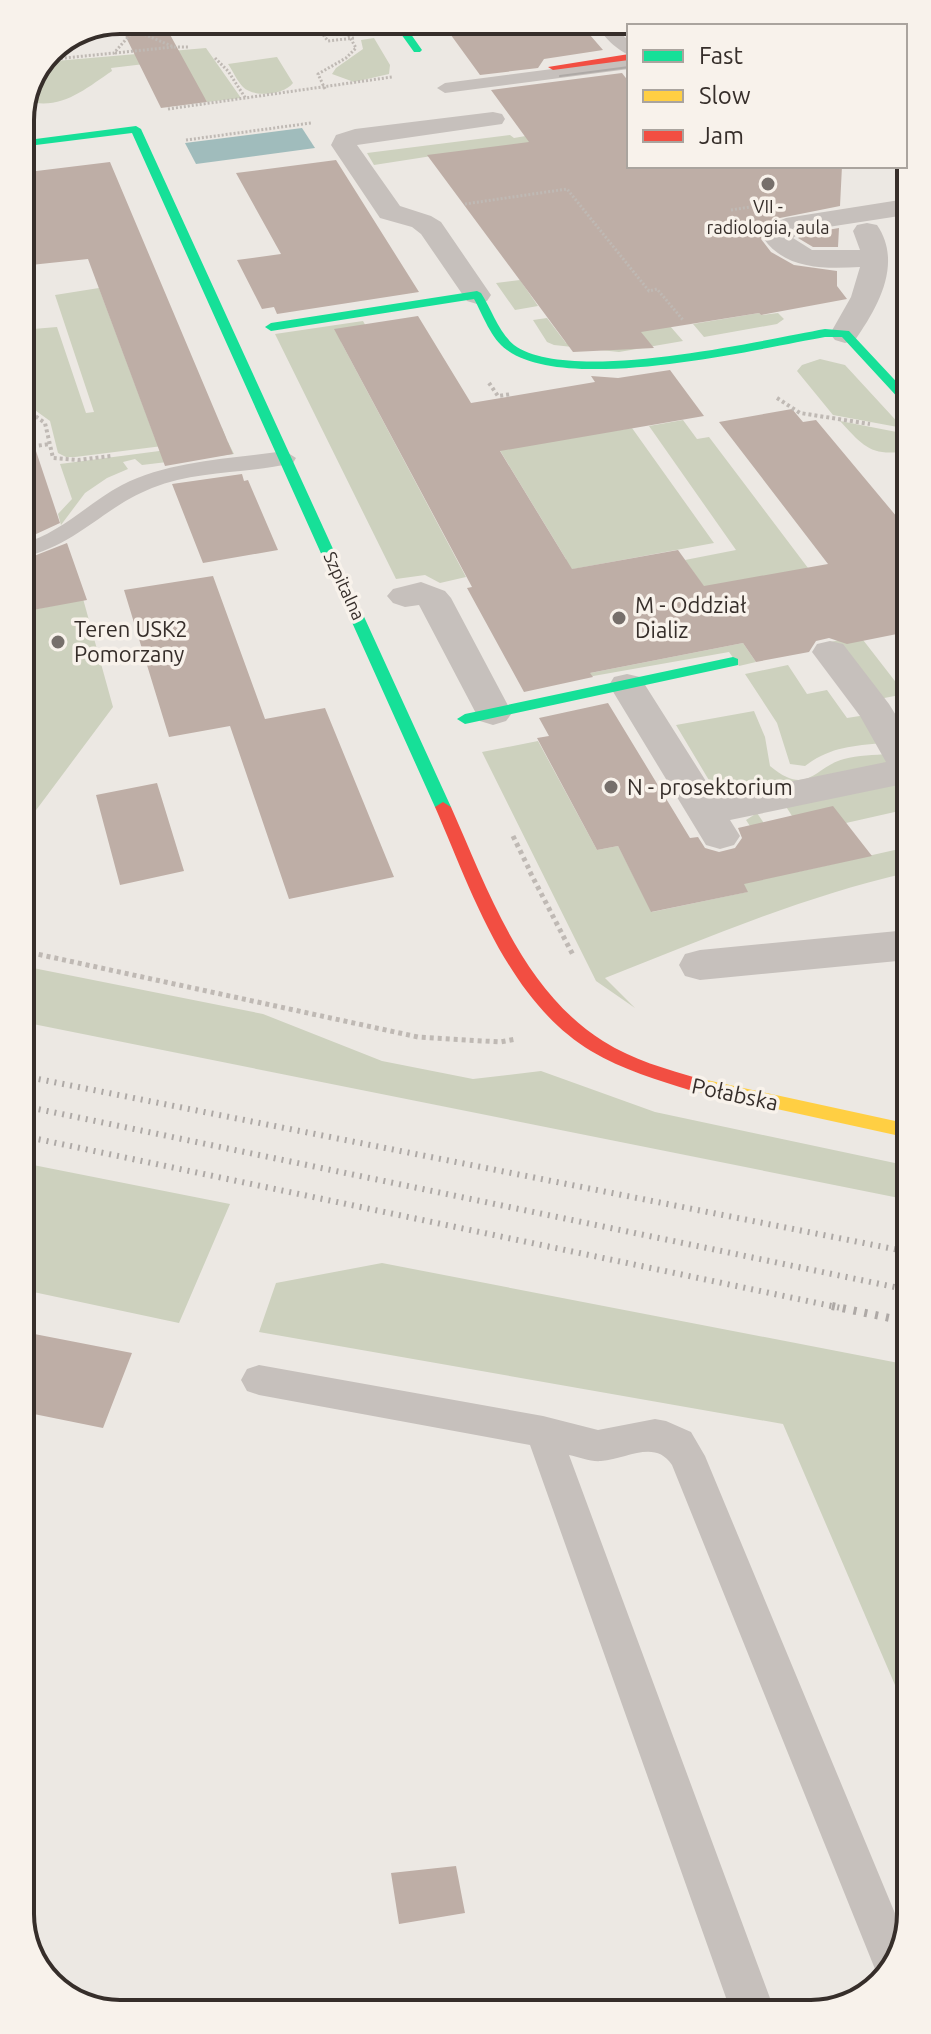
<svg xmlns="http://www.w3.org/2000/svg" width="931" height="2034" font-family="Ubuntu,sans-serif">
	<style>
		.green { fill: #cdd1be }
		.water { fill: #a0bcbc }
		.building { fill: #beaea6 }
		.lines { fill: none; stroke-linecap: round; stroke-linejoin: round }
		.path-far2 { stroke: #bfb9b4; stroke-width: 3; stroke-dasharray: 2 2; stroke-linecap: butt }
		.path-far1 { stroke: #bfb9b4; stroke-width: 4; stroke-dasharray: 3 3; stroke-linecap: butt }
		.path { stroke: #bfb9b4; stroke-width: 5; stroke-dasharray: 4 4; stroke-linecap: butt }
		.lane { fill: #c6c0bc; fill-rule: evenodd }
		.street { fill: #c6c0bc; fill-rule: evenodd }
		.fast { fill: #16e098; fill-rule: evenodd }
		.slow { fill: #ffcf43; fill-rule: evenodd }
		.jam { fill: #f24e42; fill-rule: evenodd }
		.tram { stroke: #aea9a6; stroke-width: 2 }
		.rail-far1 { stroke: #aea9a6; stroke-width: 6; stroke-dasharray: 2 6; stroke-linecap: butt }
		.rail { stroke: #aea9a6; stroke-width: 8; stroke-dasharray: 3 8; stroke-linecap: butt }
		.poi-dot { fill: #766f6b; stroke: #f8f2eb; stroke-width: 3 }
		.labels { text-anchor: middle; stroke-width: 7; stroke-linejoin: round; paint-order: stroke }
		.far-poi-label { font-size: 18px; fill: #362e2a; stroke: #f8f2eb }
		.far-street-label { font-size: 18px; fill: #362e2a; stroke: #f8f2eb }
		.poi-label { font-size: 22px; fill: #362e2a; stroke: #f8f2eb; text-anchor: start }
		.street-label { font-size: 22px; fill: #362e2a; stroke: #f8f2eb }
		.rim { fill: none; stroke: #362e2a; stroke-width: 4 }
	</style>
	<rect width="100%" height="100%" fill="#ece8e3"/>
	<path class="green" d="M374,38L390,65L389,74L354,82L332,74L336,68L363,49L361,40Z
		M206,48L241,98L207,102L178,60L111,68L112,71C85,89 61,111 26,101L44,62Z
		M277,57L293,83C284,95 254,98 243,87C237,81 233,71 228,64Z
		M543,133L580,148L477,149L374,165L367,153L510,135L514,138Z
		M520,280L538,306L515,310L496,283Z
		M99,288L155,438L222,428L226,438L75,457H66L58,453L50,421L21,400V330L57,327L86,413L94,412L55,295Z
		M759,313L761,315L778,313L784,319L777,324L704,337L693,324Z
		M547,318L566,343L670,326L683,341L619,352L554,345L547,342L533,320Z
		M363,321L372,337L341,342L466,577L440,583L425,575L396,579L275,334Z
		M820,359L845,365L903,428L833,415L797,371L802,365Z
		M683,420L697,439L709,437L808,568L716,604L685,560L736,550L649,426Z
		M840,421L907,434V451C871,457 863,446 840,421Z
		M632,428L714,543L557,572L566,559L499,449Z
		M228,442L234,454L142,465L135,459L123,462L128,469L107,478L85,493L61,525L58,514L72,499L60,464Z
		M77,577L113,707L22,829V612L61,604Z
		M860,636L905,694L874,700L830,642Z
		M743,643L756,662L739,666L729,652L582,678L580,675Z
		M788,665L807,694L827,690L847,718L866,715L883,743C852,746 830,747 805,766L790,764L777,723L745,674Z
		M754,711L765,737L770,766C808,798 815,766 844,759C858,755 874,755 889,754L895,764L732,795L713,787L676,725Z
		M538,741L597,850L618,846L652,912L747,892L738,873L775,864L746,820L757,813L797,872L908,847V876L906,873C802,897 704,939 605,978L635,1008L596,981L482,752Z
		M908,778V809L846,823L792,816L785,805Z
		M23,966L263,1014L382,1061L473,1079L541,1071L655,1112L909,1166V1200L23,1022Z
		M23,1163L230,1204L179,1323L24,1290Z
		M382,1263L909,1365L910,1720L783,1424L259,1332L276,1283Z"/>
	<path class="water" d="M302,128L315,148L196,164L185,143Z"/>
	<path class="building" d="M162,20L207,102L161,108L118,21Z
		M440,20H577L603,50L544,59L538,68L480,75Z
		M622,73L629,82V166H842L840,206L775,219L761,239L771,252L794,265L837,271V286L847,299L761,315L759,313L641,332L654,348L573,352L427,155L529,142L491,90Z
		M336,160L419,292L277,314L274,307L262,309L237,260L281,254L236,173Z
		M110,162L233,454L165,466L88,259L21,266L20,173Z
		M839,228L838,247H813L798,238L803,234Z
		M418,316L471,403L595,382L591,376L618,378L670,370L704,416L500,451L572,569L678,550L704,586L828,564L719,422L792,409L803,422L816,420L907,529V632L847,644L829,638L816,641L809,652L756,662L743,643L590,673L593,677L524,692L467,588L472,587L334,329Z
		M29,430L60,523L21,541V432Z
		M242,474L244,481L248,480L278,550L203,563L172,484Z
		M67,543L87,600L22,612L21,561Z
		M213,576L265,719L325,708L394,877L289,899L230,726L169,737L124,590Z
		M608,703L690,838L698,837L705,848L719,852L735,848L742,838L738,828L833,806L872,856L744,884L748,892L651,912L618,846L597,850L537,738L549,736L539,718Z
		M157,783L184,871L120,885L96,795Z
		M24,1332L132,1353L103,1428L24,1412Z
		M456,1866L465,1913L399,1924L391,1873Z"/>
	<g class="lines">
		<path class="path-far2" d="M115,22L174,47H189
			M342,23L330,24L324,36L328,41L354,38
			M806,26L826,23
			M115,53L173,47
			M215,58L228,71L246,99
			M45,60L114,53L143,20
			M325,89L318,74L346,58L356,48L340,20
			M168,109L392,77
			M186,140L311,123
			M465,204L567,189L649,291L657,289L683,320
			M731,210L750,207"/>
		<path class="path-far1" d="M489,383L498,396L512,394
			M777,398L800,413L870,424
			M21,406L45,423L53,458L78,460L111,456
			M21,448L50,444"/>
		<path class="path" d="M513,836L530,871
			M530,872L573,955
			M23,951L418,1037L500,1042L516,1039"/>
		<path class="lane" d="M209,20H225L229,27L221,32L215,30Z
			M596,20H612V25L629,41V55C617,50 598,33 596,20Z
			M629,59V69L445,93L437,88L445,83Z
			M285,451L296,458L293,463C247,474 197,470 152,488C102,508 79,544 21,558V544C60,534 88,503 122,485C171,460 231,459 285,451Z
			M259,1365L543,1416L598,1430L655,1419L666,1421L691,1432L705,1456L904,1935L891,1974L882,1981L879,1979L672,1465C655,1439 627,1459 601,1461C591,1462 579,1457 569,1455L774,2009H730L530,1445L259,1395L247,1391L241,1380L247,1369Z"/>
		<path class="street" d="M493,112L502,114L505,119L502,124L357,145L400,206L431,216L441,222L491,295L487,301L477,304L467,301L421,234L412,227L380,218L331,145L336,135L355,129Z
			M906,199V215L802,231L793,238L812,250H860L853,231L857,225L867,223L877,225C903,263 878,307 855,340L845,343L835,340L830,334L851,297L860,267C826,269 786,270 764,239L776,222L786,218Z
			M421,582L445,591L451,598L512,713L506,721L493,725L480,721L419,605L405,607L393,603L387,596L393,589Z
			M830,641L843,644L889,704L907,733L908,783L730,820L740,836L734,845L720,849L706,845L609,685L614,677L627,674L640,677L716,797L886,762L860,716L812,652L817,644Z
			M908,930V960L700,980L685,976L679,965L685,954L700,950Z"/>
		<path class="fast" d="M391,20H401L422,50L420,52H414Z
			M136,126L141,129L451,807L449,811L443,812L435,807L132,133L20,147V141Z
			M477,291L481,293C491,308 499,333 514,345C569,385 758,341 825,329L849,331L906,392V403L902,402L842,337H825C752,350 568,394 507,350C491,339 483,315 474,299L271,331L265,327L271,323Z
			M733,657L738,659V665L465,724L457,719L465,714Z"/>
		<path class="slow" d="M693,1077L909,1124V1138L686,1089L684,1084L686,1079Z"/>
		<path class="jam" d="M629,54V60L553,70L548,67Z
			M443,802L451,807C488,890 522,990 603,1041C633,1060 666,1069 700,1079L702,1084L700,1089L693,1091C657,1080 623,1070 591,1051C507,1000 472,892 435,807Z"/>
		<path class="tram" d="M560,76L629,67"/>
		<path class="rail-far1" d="M23,1076L909,1252
			M23,1106L909,1290
			M23,1136L841,1308"/>
		<path class="rail" d="M832,1306L909,1322"/>
	</g>
	<g class="poi-dot">
		<circle cx="768" cy="184" r="8"/>
		<circle cx="619" cy="618" r="8"/>
		<circle cx="58" cy="642" r="8"/>
		<circle cx="611" cy="787" r="8"/>
	</g>
	<g class="labels">
		<g class="far-poi-label">
			<text x="768" y="213">VII -<tspan x="768" dy="21">radiologia, aula</tspan></text>
		</g>
		<g class="far-street-label">
			<text transform="translate(344 586) rotate(65)" y="6">Szpitalna</text>
		</g>
		<g class="poi-label">
			<text x="635" y="613">M - Oddział<tspan x="635" dy="25">Dializ</tspan></text>
			<text x="74" y="637">Teren USK2<tspan x="74" dy="25">Pomorzany</tspan></text>
			<text x="627" y="795">N - prosektorium</text>
		</g>
		<g class="street-label">
			<text transform="translate(735 1094) rotate(12)" y="8">Połabska</text>
		</g>
	</g>
	<path d="M0 0H931V2034H0ZM120 34H811A86 86 0 0 1 897 120V1914A86 86 0 0 1 811 2000H120A86 86 0 0 1 34 1914V120A86 86 0 0 1 120 34Z" fill="#f8f2eb" fill-rule="evenodd"/>
	<path class="rim" d="M120 34H811A86 86 0 0 1 897 120V1914A86 86 0 0 1 811 2000H120A86 86 0 0 1 34 1914V120A86 86 0 0 1 120 34Z"/>
	<rect x="627" y="24" width="280" height="144" fill="#f8f2eb" stroke="#aaa49e" stroke-width="2"/>
	<rect x="643" y="50" width="40" height="12" fill="#16e098" stroke="#aaa49e" stroke-width="2"/>
	<text x="699" y="64" font-size="24" fill="#362e2a">Fast</text>
	<rect x="643" y="90" width="40" height="12" fill="#ffcf43" stroke="#aaa49e" stroke-width="2"/>
	<text x="699" y="104" font-size="24" fill="#362e2a">Slow</text>
	<rect x="643" y="130" width="40" height="12" fill="#f24e42" stroke="#aaa49e" stroke-width="2"/>
	<text x="699" y="144" font-size="24" fill="#362e2a">Jam</text>
</svg>
